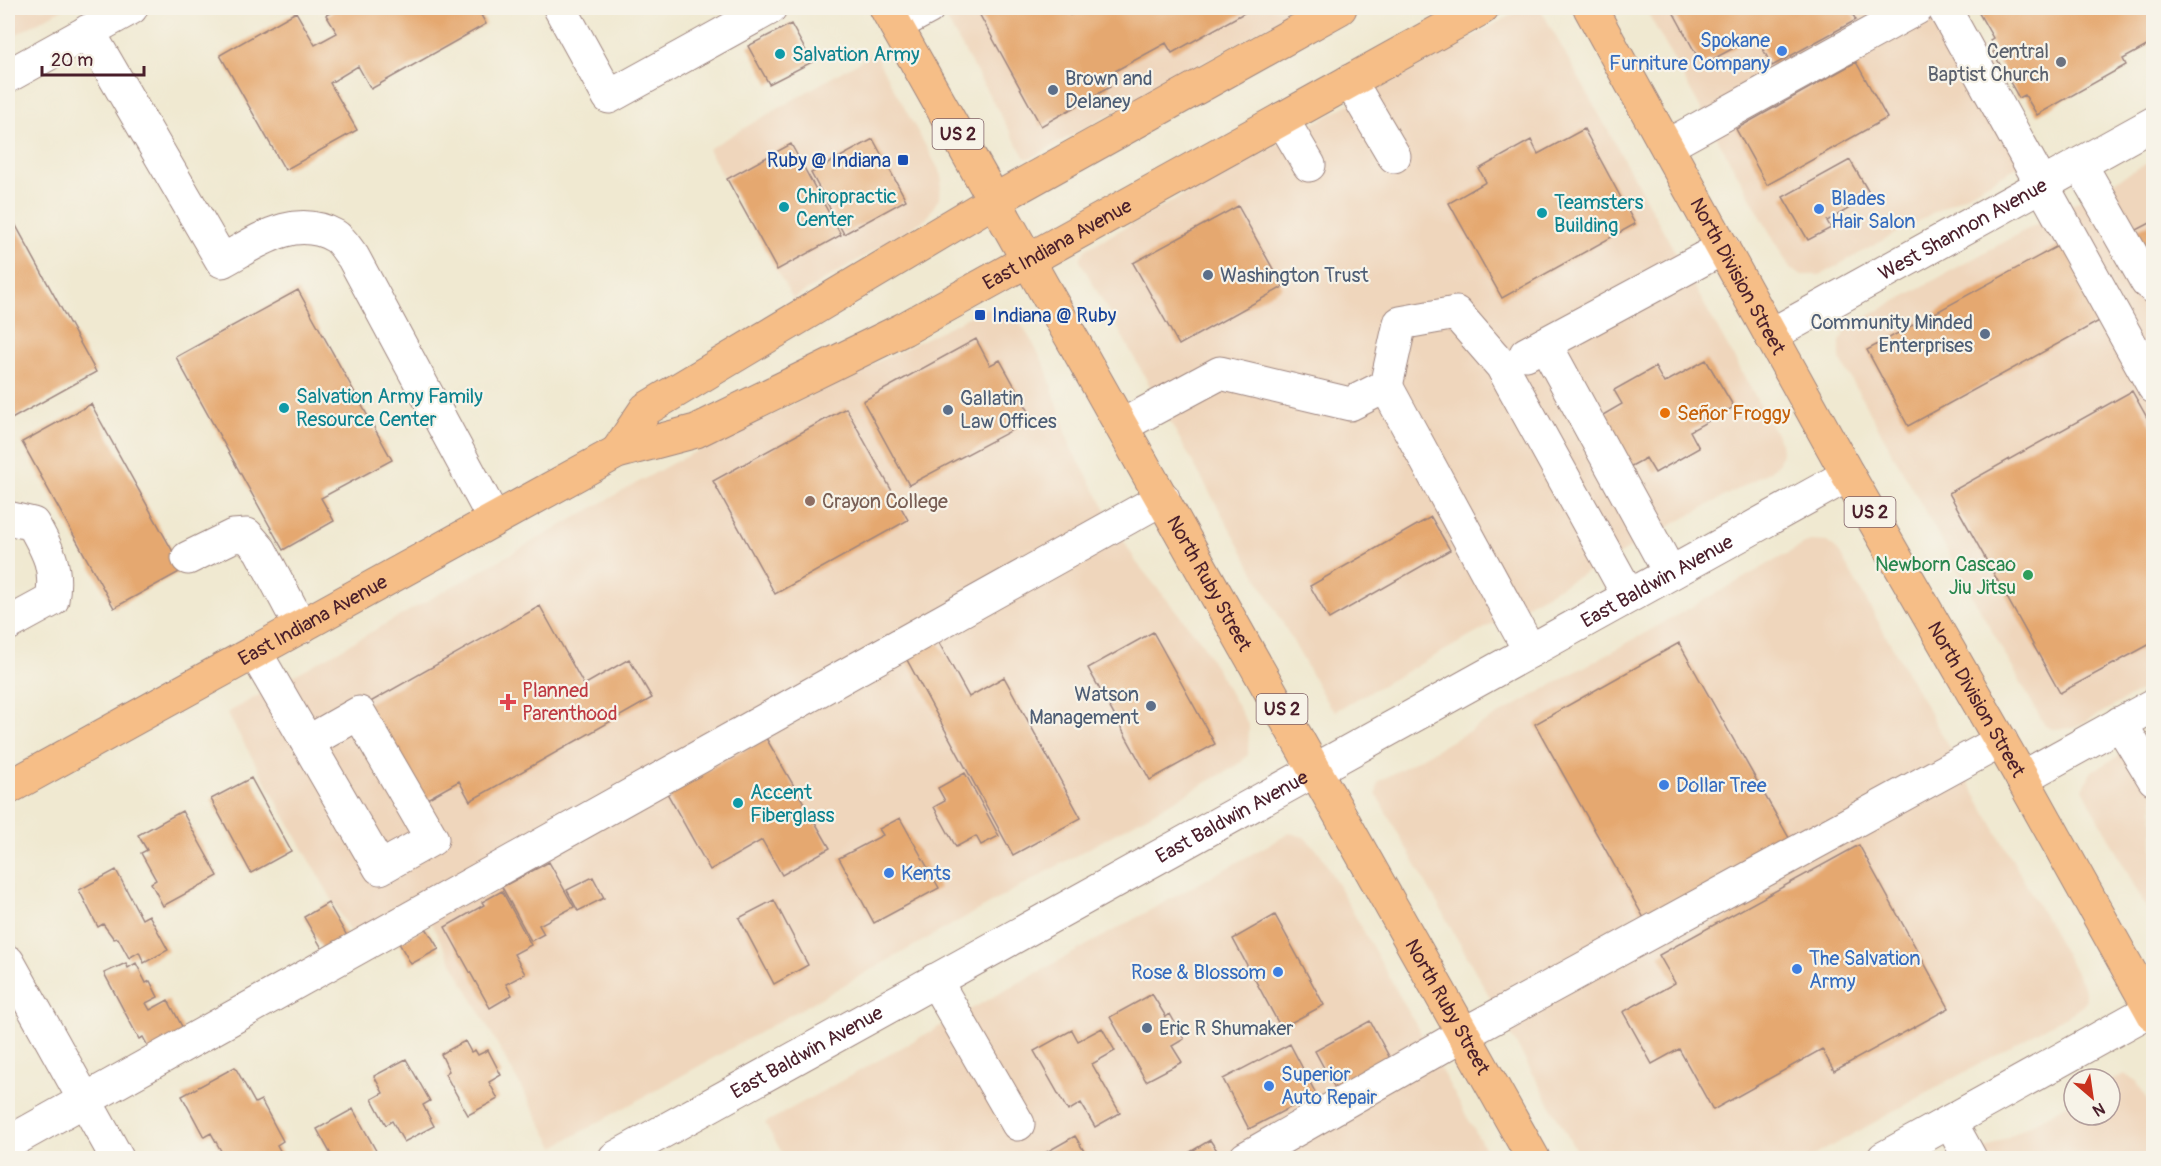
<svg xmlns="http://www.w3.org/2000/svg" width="2161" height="1166" font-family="Pangolin,sans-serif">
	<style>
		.built { fill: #efd6bc }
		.building { fill: #e5a870 }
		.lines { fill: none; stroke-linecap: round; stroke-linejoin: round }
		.minor-casing { stroke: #9d847e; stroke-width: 35 }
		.major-casing { stroke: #9d847e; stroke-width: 35 }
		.minor { stroke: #fff; stroke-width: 33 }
		.major { stroke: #f6be87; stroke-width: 33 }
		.shop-dot { fill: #3f7fe0; stroke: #f7f3e8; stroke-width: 2 }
		.culture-dot { fill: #0f9aa8; stroke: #f7f3e8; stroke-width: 2 }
		.worship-dot { fill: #6b7280; stroke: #f7f3e8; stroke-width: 2 }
		.service-dot { fill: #5c6f8a; stroke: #f7f3e8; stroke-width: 2 }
		.transit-dot { fill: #1a4fb4; stroke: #f7f3e8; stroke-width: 2 }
		.food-dot { fill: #e8710a; stroke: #f7f3e8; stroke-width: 2 }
		.education-dot { fill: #8d6e63; stroke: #f7f3e8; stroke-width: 2 }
		.leisure-dot { fill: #2e9e5b; stroke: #f7f3e8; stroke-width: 2 }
		.health-dot { fill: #e0444e; stroke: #f7f3e8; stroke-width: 2 }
		.labels { text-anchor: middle; stroke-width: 4.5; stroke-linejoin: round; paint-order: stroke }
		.shield { fill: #f7f3e8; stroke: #7e5f64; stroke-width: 1.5 }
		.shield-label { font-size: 18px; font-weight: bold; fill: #4a1f2b }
		.shop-label { font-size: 20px; fill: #366cbe; stroke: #f7f3e8; text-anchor: start }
		.worship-label { font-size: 20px; fill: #5b616d; stroke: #f7f3e8; text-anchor: end }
		.culture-label { font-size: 20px; fill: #0d838f; stroke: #f7f3e8; text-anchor: start }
		.service-label { font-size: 20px; fill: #4e5e75; stroke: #f7f3e8; text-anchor: start }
		.transit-label { font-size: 20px; fill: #164399; stroke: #f7f3e8; text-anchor: end }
		.street-label { font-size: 20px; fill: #4a1f2b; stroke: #f7f3e8 }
		.food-label { font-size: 20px; fill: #c56008; stroke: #f7f3e8; text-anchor: start }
		.education-label { font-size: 20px; fill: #785e54; stroke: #f7f3e8; text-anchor: start }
		.leisure-label { font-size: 20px; fill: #27864d; stroke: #f7f3e8; text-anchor: end }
		.health-label { font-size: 20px; fill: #be3a42; stroke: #f7f3e8; text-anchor: start }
	</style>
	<rect width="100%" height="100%" fill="#f7f3e8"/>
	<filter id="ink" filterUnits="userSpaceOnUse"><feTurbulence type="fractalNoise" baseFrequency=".0167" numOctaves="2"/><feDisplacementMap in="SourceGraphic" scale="12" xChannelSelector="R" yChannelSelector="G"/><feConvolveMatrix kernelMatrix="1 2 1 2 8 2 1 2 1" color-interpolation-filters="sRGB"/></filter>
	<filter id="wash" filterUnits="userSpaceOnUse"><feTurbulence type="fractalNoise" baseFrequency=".008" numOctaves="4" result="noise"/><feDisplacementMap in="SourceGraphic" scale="24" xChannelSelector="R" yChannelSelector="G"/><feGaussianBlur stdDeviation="1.35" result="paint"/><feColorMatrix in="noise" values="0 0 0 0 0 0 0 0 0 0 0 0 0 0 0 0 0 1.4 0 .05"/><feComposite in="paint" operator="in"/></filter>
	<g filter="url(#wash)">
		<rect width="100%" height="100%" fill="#f0e9d1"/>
		<path class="built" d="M8,8H64L8,39Z
			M940,8H1302L1031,158H1025Z
			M1524,8H1540L1781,443L1782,452L1779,462L1770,471L1335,711L1328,704L1079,259L1086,249Z
			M1645,8H1964L1958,11L2041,154L1820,275H1801L1790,269Z
			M874,53L939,170L942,180L939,198L926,219L793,299L708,149Z
			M2153,160V684L2074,728L2052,729L2045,726L2040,717L1840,359V342L1845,331L1856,323Z
			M987,308L1017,318L1031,340L1045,366L1071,448L1136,562L1200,640L1249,726L1248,755L1236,766L554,1147L419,902L353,937L227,713L671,464Z
			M1810,541L1828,542L1839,552L2084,987L2086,999L2083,1005L2075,1011L1810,1158H1580L1376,794L1378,782Z
			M2153,736V921L2083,789L2091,772Z
			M1290,833L1304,837L1320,853L1490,1158H785L765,1123Z
			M2125,1075L2136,1080L2153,1111V1158H1970L2074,1101V1115H2110V1081Z"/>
		<g id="blocks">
			<path class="building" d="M339,8H477L486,24L371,89L358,66L330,83L357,130L285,170L220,55L296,12L315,45L337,33L326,15Z
				M976,8H1066L1070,15L1085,8H1240L1244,13L1172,53L1166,43L1104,77L1110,87L1041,126Z
				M1671,8H1849L1856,20L1772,66L1756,36L1702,65Z
				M1976,8H2154V42L2123,59L2126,65L2037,115L2025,95L2019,98L1993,52L1995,51L1990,40L1993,38Z
				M791,24L812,62L769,84L748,46Z
				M1856,62L1887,118L1767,185L1736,129Z
				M1584,129L1635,224L1502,298L1449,203L1486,182L1479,169L1531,140L1538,154Z
				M873,139L906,200L844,234L811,173Z
				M791,144L841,235L777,270L727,179Z
				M1850,160L1871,196L1827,221L1831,228L1808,240L1783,197Z
				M1238,206L1283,287L1179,345L1133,263Z
				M8,211L96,372L8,421Z
				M2154,221V274L2131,233Z
				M2063,243L2103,319L1908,426L1867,350Z
				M298,290L392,460L321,498L334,521L283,550L176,357Z
				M976,339L990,365L1000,360L1033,419L909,485L863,401Z
				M1706,360L1734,407L1690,431L1699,448L1655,473L1646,458L1624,470L1596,419L1622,404L1614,390L1655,367L1664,383Z
				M2132,391L2154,430V642L2060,693L1949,493Z
				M91,404L183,570L114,608L22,442Z
				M846,408L908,520L775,594L713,481Z
				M1431,517L1450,550L1329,619L1310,586Z
				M540,606L584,685L629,659L652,698L470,801L459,781L420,803L365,705Z
				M1153,632L1215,744L1150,780L1088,668Z
				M938,641L969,697L1004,677L1081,818L1013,855L906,658Z
				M1679,643L1793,845L1649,927L1535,724Z
				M766,738L830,848L782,875L762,840L710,870L667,793Z
				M965,773L999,836L981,845L976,836L956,847L934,807L945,801L938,788Z
				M251,778L291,851L251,873L211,799Z
				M182,811L218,876L163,906L151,883L156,880L141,853L147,850L138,835Z
				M900,818L939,888L874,923L839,858L883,835L879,829Z
				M1859,845L1949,1008L1834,1071L1822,1049L1713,1110L1679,1049L1652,1064L1623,1012L1675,983L1659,955Z
				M549,862L574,907L539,925L544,934L531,941L502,887Z
				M116,870L142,919L149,915L168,950L144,963L139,952L129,958L118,938L114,939L103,924L98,927L79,890Z
				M593,877L604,898L578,911L567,890Z
				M502,891L531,945L514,954L525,974L506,984L512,995L490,1008L445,927L484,905L482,902Z
				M774,900L808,965L774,984L739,918Z
				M328,903L347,936L323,950L304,917Z
				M1275,915L1324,1005L1281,1028L1233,939Z
				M426,928L439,949L411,964L399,943Z
				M126,963L128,968L136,963L146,983L150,981L158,997L146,1003L150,1010L168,1000L187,1036L152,1054L143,1037L139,1039L104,973Z
				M1152,994L1166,1017L1170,1014L1184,1039L1172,1046L1182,1062L1146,1081L1110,1017Z
				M1370,1021L1393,1064L1338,1094L1315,1051Z
				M1102,1028L1115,1051L1092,1064L1120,1113L1095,1127L1081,1103L1068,1111L1034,1051L1072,1030L1078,1041Z
				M465,1041L471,1052L475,1050L478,1055L488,1050L501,1075L489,1082L498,1099L468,1115L445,1074L449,1071L441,1054Z
				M1290,1044L1316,1094L1249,1129L1223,1079Z
				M406,1059L430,1101L423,1105L434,1126L404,1142L392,1121L386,1125L372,1099L383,1093L374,1076Z
				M235,1067L255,1103L261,1100L283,1141L277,1145L284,1158H225L211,1133L204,1137L182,1096Z
				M353,1109L380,1158H333L317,1129Z
				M1075,1136L1088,1158H1036Z
				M1210,1140L1222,1158H1183L1182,1157Z"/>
		</g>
	</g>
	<g filter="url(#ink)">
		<use href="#blocks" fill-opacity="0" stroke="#9d847e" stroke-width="1.5"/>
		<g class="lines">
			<g class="minor-casing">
				<g id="minor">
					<path d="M560,8L609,97L770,8"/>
					<path d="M1944,8L2154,387"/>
					<path d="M896,25L928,8"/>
					<path d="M88,31L222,261C257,242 294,213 335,236C342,240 348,251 353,257L494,519"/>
					<path d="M8,76L131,8"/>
					<path d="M1350,81L1394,156"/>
					<path d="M1282,119L1309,165"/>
					<path d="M1667,146L1917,8"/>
					<path d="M2080,164L2147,282L2154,287"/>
					<path id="s1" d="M1771,335L2154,123"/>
					<path d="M1545,344L1670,573"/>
					<path d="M1526,354L1723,248"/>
					<path d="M1386,386L1530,651"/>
					<path d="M1123,425L1220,373L1350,404L1386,386L1400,323L1456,313L1502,366L1629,596"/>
					<path d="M8,518L33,524C48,551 58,567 52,600L8,624"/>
					<path d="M188,558L233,536L247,535L260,550L301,627"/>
					<path d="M255,652L380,868L432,839L359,713L308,742"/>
					<path d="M2120,723L2154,779"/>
					<path d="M2022,778L2154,705"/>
					<path d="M8,962L117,1158"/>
					<path d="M935,980L1018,1124"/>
					<path d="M1950,1122L1970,1158"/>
					<path d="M8,1143L1163,498"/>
					<path id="s2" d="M615,1158L1848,475"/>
					<path d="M1246,1158L1464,1034L2001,741"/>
					<path d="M1884,1158L2154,1008"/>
				</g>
			</g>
			<g class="major-casing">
				<g id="major">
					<path id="s3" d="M886,8L1533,1158"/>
					<path id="s4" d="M1590,8L1848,475L2022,778L2154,1015"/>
					<path d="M617,452L646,409L995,200L1340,8"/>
					<path id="s5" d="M8,788L617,452L696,431L904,329L1482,8"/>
				</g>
			</g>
			<use href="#minor" class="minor"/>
			<use href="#major" class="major"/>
		</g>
	</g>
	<g class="shop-dot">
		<circle cx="1782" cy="51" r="6"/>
		<circle cx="1819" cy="209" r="6"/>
		<circle cx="1664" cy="785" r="6"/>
		<circle cx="889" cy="873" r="6"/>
		<circle cx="1797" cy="969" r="6"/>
		<circle cx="1278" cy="972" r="6"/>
		<circle cx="1269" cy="1086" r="6"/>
	</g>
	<g class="culture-dot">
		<circle cx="780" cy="54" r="6"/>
		<circle cx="784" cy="207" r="6"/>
		<circle cx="1542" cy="213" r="6"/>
		<circle cx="284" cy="408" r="6"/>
		<circle cx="738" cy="803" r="6"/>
	</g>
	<circle class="worship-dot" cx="2061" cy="62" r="6"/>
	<g class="service-dot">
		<circle cx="1053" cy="90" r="6"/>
		<circle cx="1208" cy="275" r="6"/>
		<circle cx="1985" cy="334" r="6"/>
		<circle cx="948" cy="410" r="6"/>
		<circle cx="1151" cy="706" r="6"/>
		<circle cx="1147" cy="1028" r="6"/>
	</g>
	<g class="transit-dot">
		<rect x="897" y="154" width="12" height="12" rx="3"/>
		<rect x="974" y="309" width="12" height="12" rx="3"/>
	</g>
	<circle class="food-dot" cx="1665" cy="413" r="6"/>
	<circle class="education-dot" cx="810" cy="501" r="6"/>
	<circle class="leisure-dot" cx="2028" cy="575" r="6"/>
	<path class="health-dot" d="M505 693h6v6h6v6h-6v6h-6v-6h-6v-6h6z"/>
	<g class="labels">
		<g class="shield">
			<rect x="932.5" y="119" width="51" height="30" rx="4.5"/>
			<rect x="1844.5" y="497" width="51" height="30" rx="4.5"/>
			<rect x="1256.5" y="694" width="51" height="30" rx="4.5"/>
		</g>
		<g class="shield-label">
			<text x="958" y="140">US 2</text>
			<text x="1870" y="518">US 2</text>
			<text x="1282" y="715">US 2</text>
		</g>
		<g class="shop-label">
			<text x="1770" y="47" text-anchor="end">Spokane<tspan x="1770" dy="23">Furniture Company</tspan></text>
			<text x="1831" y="205">Blades<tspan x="1831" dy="23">Hair Salon</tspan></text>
			<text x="1676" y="792">Dollar Tree</text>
			<text x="901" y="880">Kents</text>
			<text x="1809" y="965">The Salvation<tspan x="1809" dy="23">Army</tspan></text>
			<text x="1266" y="979" text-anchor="end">Rose &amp; Blossom</text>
			<text x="1281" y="1081">Superior<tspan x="1281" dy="23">Auto Repair</tspan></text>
		</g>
		<g class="worship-label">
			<text x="2049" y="58">Central<tspan x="2049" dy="23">Baptist Church</tspan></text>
		</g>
		<g class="culture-label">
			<text x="792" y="61">Salvation Army</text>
			<text x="796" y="203">Chiropractic<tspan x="796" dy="23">Center</tspan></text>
			<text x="1554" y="209">Teamsters<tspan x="1554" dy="23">Building</tspan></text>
			<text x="296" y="403">Salvation Army Family<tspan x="296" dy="23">Resource Center</tspan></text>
			<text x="750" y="799">Accent<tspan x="750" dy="23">Fiberglass</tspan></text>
		</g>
		<g class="service-label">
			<text x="1065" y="85">Brown and<tspan x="1065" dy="23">Delaney</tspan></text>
			<text x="1220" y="282">Washington Trust</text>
			<text x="1973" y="329" text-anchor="end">Community Minded<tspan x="1973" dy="23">Enterprises</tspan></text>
			<text x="960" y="405">Gallatin<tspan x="960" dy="23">Law Offices</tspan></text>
			<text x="1139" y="701" text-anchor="end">Watson<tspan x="1139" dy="23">Management</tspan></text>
			<text x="1159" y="1035">Eric R Shumaker</text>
		</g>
		<g class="transit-label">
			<text x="891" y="167">Ruby @ Indiana</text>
			<text x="992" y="322" text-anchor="start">Indiana @ Ruby</text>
		</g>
		<g class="street-label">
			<text dy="7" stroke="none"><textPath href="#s1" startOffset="219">West Shannon Avenue</textPath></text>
			<text dy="7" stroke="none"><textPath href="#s5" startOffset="1184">East Indiana Avenue</textPath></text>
			<text dy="7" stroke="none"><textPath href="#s4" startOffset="306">North Division Street</textPath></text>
			<text dy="7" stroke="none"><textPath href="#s2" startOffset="1191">East Baldwin Avenue</textPath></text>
			<text dy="7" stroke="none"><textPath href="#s3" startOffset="660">North Ruby Street</textPath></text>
			<text dy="7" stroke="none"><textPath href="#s5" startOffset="348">East Indiana Avenue</textPath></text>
			<text dy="7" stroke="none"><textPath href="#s4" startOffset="792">North Division Street</textPath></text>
			<text dy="7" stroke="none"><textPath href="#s2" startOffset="705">East Baldwin Avenue</textPath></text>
			<text dy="7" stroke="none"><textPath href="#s3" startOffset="1146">North Ruby Street</textPath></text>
			<text dy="7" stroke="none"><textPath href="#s2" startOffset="219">East Baldwin Avenue</textPath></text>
		</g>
		<g class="food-label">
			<text x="1677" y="420">Señor Froggy</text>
		</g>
		<g class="education-label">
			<text x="822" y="508">Crayon College</text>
		</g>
		<g class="leisure-label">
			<text x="2016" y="571">Newborn Cascao<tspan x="2016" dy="23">Jiu Jitsu</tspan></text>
		</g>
		<g class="health-label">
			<text x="522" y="697">Planned<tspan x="522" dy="23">Parenthood</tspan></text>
		</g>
	</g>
	<rect width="2161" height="1166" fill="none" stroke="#f7f3e8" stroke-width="30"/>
	<g transform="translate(2092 1097) rotate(151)"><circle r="28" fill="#f7f3e8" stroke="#b29e9c" stroke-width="1.5"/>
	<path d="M0-4.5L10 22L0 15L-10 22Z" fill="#c8321e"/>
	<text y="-9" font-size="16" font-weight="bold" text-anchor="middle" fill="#4a1f2b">N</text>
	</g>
	<path d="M42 66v9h102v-9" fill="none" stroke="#4a1f2b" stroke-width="3"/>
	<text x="51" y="66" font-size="18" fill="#4a1f2b" stroke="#f7f3e8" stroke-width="4.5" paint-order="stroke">20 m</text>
</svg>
